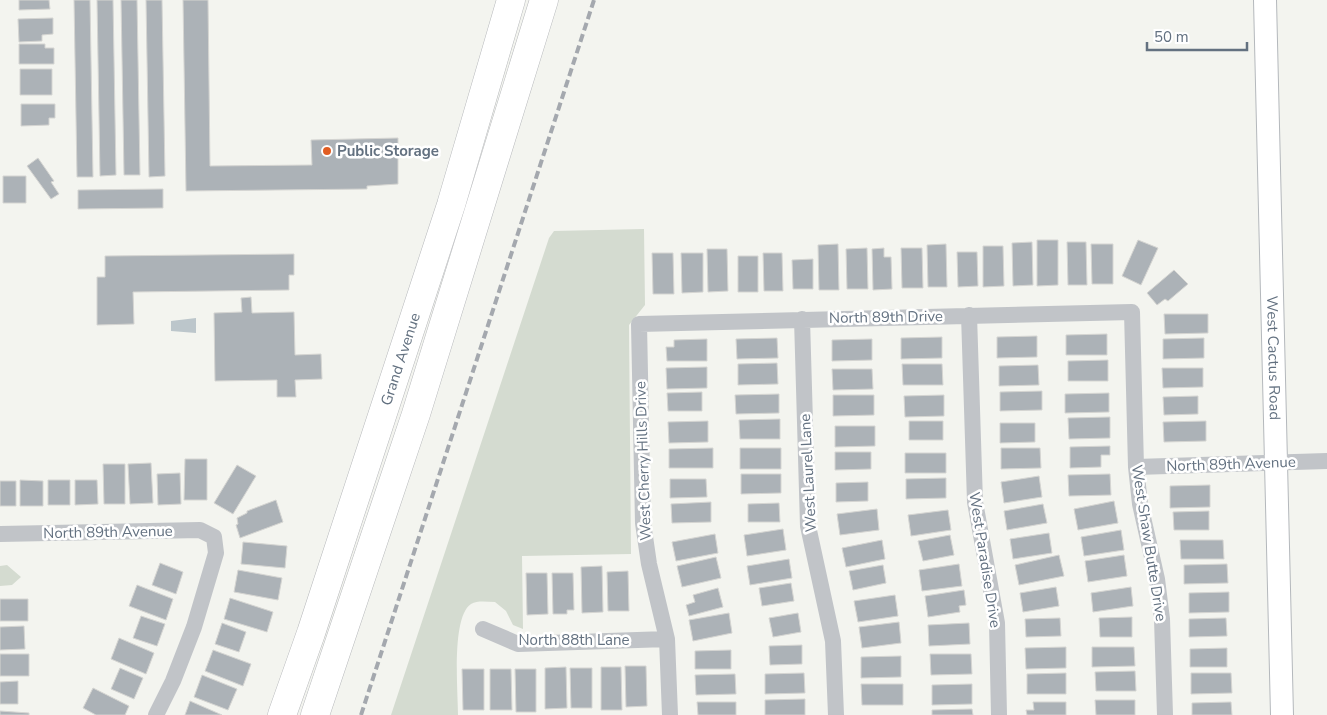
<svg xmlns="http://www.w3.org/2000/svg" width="1327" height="715" font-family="'Nunito Sans',sans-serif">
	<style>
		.green { fill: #d4dbd0 }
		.water { fill: #bcc6cb }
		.building { fill: #acb2b7; stroke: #d5d5d2 }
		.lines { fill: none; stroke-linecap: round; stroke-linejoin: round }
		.secondary-casing { stroke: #b4b8bc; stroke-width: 24 }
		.highway-casing { stroke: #b6b8bb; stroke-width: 29 }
		.street { stroke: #c1c4c8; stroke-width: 16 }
		.secondary { stroke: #fff; stroke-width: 22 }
		.highway { stroke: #fff; stroke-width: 28 }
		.rail { stroke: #a4a8ae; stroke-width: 4; stroke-dasharray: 8 4; stroke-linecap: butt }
		.poi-dot { fill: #e15d22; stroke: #fff; stroke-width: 2 }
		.labels { text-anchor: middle; stroke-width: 5; stroke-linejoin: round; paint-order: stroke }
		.poi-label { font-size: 15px; font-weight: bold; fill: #637180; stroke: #fff; text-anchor: start }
		.street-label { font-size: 15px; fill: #637180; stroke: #fff }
	</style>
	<rect width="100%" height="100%" fill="#f3f4ef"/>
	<path class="green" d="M644,229L645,305L629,325L631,554L522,556L523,629L513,625L506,611L495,602C487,602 478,600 471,604C451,617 458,692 458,715H391L549,238L554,231Z
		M7,565L21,577L12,585L0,586V566Z"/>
	<path class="water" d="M196,318V333L171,331V321Z"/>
	<path class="building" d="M19,0H49L50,9L19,10Z
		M74,0H90L93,177H77Z
		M97,0H113L116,175L100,176Z
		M121,0H137L140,175H124Z
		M146,0H162L165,176L149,177Z
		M183,0H208L210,166L312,165L311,140L398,138V184L367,186V189L186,191Z
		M53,18V34L42,35V41L19,42L18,19Z
		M19,44H45V48H54V64H19Z
		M20,69H52V95H20Z
		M21,104H55V118H49V125L21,126Z
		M38,158L54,181L51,182L59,194L51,199L27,166Z
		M3,176H26V203H3Z
		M163,189V208L78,209V190Z
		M1037,240H1058V285L1037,286Z
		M1138,240L1158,248L1141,285L1122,276Z
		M1032,242L1033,285L1013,286L1012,243Z
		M1067,242H1086L1087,285H1068Z
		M838,244L839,290H819L818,245Z
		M946,244L947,287H928L927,245Z
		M1091,244H1113V284H1092Z
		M983,246H1003L1004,286L983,287Z
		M867,248L868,289H847L846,249Z
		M884,248V257H891L892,289L873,290L872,249Z
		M901,248H922L923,288H902Z
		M707,249H727L728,291L708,292Z
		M957,252H977L978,286L958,287Z
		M652,253H673L674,294H653Z
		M681,253H703V292L682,293Z
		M763,253H782L783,291H764Z
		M294,254V275H289V290L133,292L134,324L97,325V277H105V256Z
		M738,256H758V292H738Z
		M813,259V289H793L792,260Z
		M1174,270L1188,284L1168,301L1165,299L1157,305L1147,293Z
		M251,297L252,313L294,312L295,355L321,354L322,379L295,380L296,397H277V380L215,381L214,313L242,312L241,298Z
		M1164,314H1208V333L1165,334Z
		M1107,334V355H1066V335Z
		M1037,336V357L997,358V337Z
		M942,337V358L901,359V338Z
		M777,338L778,358L737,359L736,339Z
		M1204,338V358L1163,359V339Z
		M707,339V361H667L666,347H674V340Z
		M872,339V360L832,361V340Z
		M1108,360V381H1068V361Z
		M777,363L778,384L738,385V364Z
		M902,364H942L943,385H903Z
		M1038,365L1039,385L999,386V366Z
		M707,367V388L667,389L666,368Z
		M1162,368H1203V387L1163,388Z
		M832,369H872L873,389L833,390Z
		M1042,391V410L1000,411V392Z
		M702,392V411H668L667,393Z
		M1109,393V412L1065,413V394Z
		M779,394V413L736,414L735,395Z
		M833,395H874V415L833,416Z
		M944,395V416L905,417L904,396Z
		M1198,396V414L1164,415L1163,397Z
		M1110,417V438L1069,439L1068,418Z
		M780,419V439H740L739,420Z
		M708,421V442L669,443L668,422Z
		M909,421H943V440H909Z
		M1206,421V441L1164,442L1163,422Z
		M1000,423H1035V442L1000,443Z
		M835,426H875V446L835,447Z
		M1110,446V455H1101V467L1070,468V447Z
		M713,448V468H669V449Z
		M740,448H781V469H740Z
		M1001,448H1040L1041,468L1001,469Z
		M835,452H871V469L835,470Z
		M905,453H946V473H905Z
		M185,459H207V500H184Z
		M151,463L153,503L130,504L128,464Z
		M103,464H125V504H104Z
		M237,465L256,476L233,514L214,503Z
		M180,473L181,504L158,505L157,474Z
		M741,474H781V493L741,494Z
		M1110,474L1111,495L1069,496L1068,475Z
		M1039,476L1042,497L1004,503L1001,482Z
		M946,478V498L906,499V479Z
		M670,479H706L707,497L670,498Z
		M20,480L43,481V506H20Z
		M48,480H70V505H48Z
		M75,480H97L98,504L75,505Z
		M0,481H16V506H0Z
		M868,482V501L836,502V483Z
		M1210,485V507L1170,508V486Z
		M276,500L283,522L240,538L236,525L238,524L237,518L247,513V511Z
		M1114,501L1118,523L1078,530L1074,509Z
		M711,502V522L672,523L671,504Z
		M779,503L780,522H748V504Z
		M1043,504L1047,523L1007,530L1004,511Z
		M877,509L879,530L840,535L837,514Z
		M948,510L951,530L911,536L908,515Z
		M1209,511V530H1174L1173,512Z
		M783,529L786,550L747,556L744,535Z
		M1121,530L1124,550L1084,556L1081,537Z
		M1049,533L1052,553L1013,559L1010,539Z
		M715,534L718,553L676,561L672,542Z
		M950,535L954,555L923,561L918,541Z
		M882,540L885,559L846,567L842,548Z
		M1180,540H1223L1224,559H1181Z
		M243,542L287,546L285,568L241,564Z
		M1059,555L1064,576L1019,585L1015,565Z
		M1124,555L1127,576L1088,582L1085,561Z
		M716,557L721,578L682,587L677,566Z
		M789,559L792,578L750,585L747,566Z
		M160,563L183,572L176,594L152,585Z
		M959,564L962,586L922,591L919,570Z
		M1227,564L1228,583L1184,584V565Z
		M883,565L886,583L853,590L849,571Z
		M602,566L603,612L582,613L581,567Z
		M238,570L282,578L278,600L234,592Z
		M628,571L629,611H608L607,572Z
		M526,573H547L548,614L527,615Z
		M552,573H573L574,610H567V614H553Z
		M791,583L794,601L762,606L759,588Z
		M137,585L173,599L166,620L129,606Z
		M1056,587L1059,606L1023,612L1020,593Z
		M1131,587L1133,606L1093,612L1091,593Z
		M718,588L723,607L689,616L686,605L695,602L693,595Z
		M964,590L966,605L959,606L960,612L928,617L925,596Z
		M1229,592V612L1189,613V593Z
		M895,595L898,616L858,622L854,601Z
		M230,598L273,612L267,632L224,619Z
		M0,599H28V621H0Z
		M729,613L732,633L693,641L689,620Z
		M798,613L801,632L773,637L769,618Z
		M141,616L165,624L157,646L133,638Z
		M1132,617V637H1100L1099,618Z
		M1060,618L1061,636L1026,637L1025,619Z
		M1226,618L1227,636L1189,637V619Z
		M899,622L901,643L862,648L859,627Z
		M222,623L246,632L239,652L215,644Z
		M969,623L970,644L929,646L928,625Z
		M24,626L25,649L0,650V627Z
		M119,638L154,653L146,674L111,659Z
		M802,645V664L770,665L769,646Z
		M1066,647V668L1026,669L1025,648Z
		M1092,647H1134L1135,666L1092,667Z
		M1227,648V667H1190V649Z
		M213,650L251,664L243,686L205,671Z
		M731,650V669H695V651Z
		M0,654H29V676H0Z
		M930,654H971L972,674L931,675Z
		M901,656V677L861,678V657Z
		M625,666H646L647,706L626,707Z
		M566,667L567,708L545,709V668Z
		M601,667H621L622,710H601Z
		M120,668L143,678L134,699L111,689Z
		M570,668H592V708H571Z
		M462,669H484V710H463Z
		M490,669H511L512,710H490Z
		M515,669H536V712H516Z
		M1135,671L1136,691H1096L1095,672Z
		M804,673L805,693L765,694V674Z
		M1066,673V694H1027V674Z
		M1191,673H1231L1232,693L1191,694Z
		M735,674L736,694L696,695L695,675Z
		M202,675L237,689L228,710L194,697Z
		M18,681V704H0V682Z
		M861,684H903V705H862Z
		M972,684V704L932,705V685Z
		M93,688L129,706L125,715H96L83,708Z
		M805,699V715H765V700Z
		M1095,700H1135V715H1096Z
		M190,701L222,715H185Z
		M697,702H736V715H698Z
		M1033,702H1066V715H1027L1026,710H1034Z
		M1231,702L1232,715H1192V703Z
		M972,709L973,715H932V710Z
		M0,711L29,713V715H0Z"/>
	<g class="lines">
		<g class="secondary-casing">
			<g id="secondary">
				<path id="s1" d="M1265,0L1282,715"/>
			</g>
		</g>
		<g class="highway-casing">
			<g id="highway">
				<path id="s2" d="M282,715L311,633L451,205L511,0"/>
				<path d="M315,715L416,414L544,0"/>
			</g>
		</g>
		<path class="street" d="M969,315L975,502L997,623L999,715
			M802,319L808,526L833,641L836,715
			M1136,467L1327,461
			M0,534L200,530L214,537L216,553L194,627L173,681L156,715
			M483,629L518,644L667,639
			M670,715L667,639L649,564L643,523L639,324L1132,312L1136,467L1140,504L1157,579L1162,619L1165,715"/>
		<use href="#secondary" class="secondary"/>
		<use href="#highway" class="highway"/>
		<path class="rail" d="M361,715L594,0"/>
	</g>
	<circle class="poi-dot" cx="327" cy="151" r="5"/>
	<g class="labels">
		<g class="poi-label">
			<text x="337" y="156">Public Storage</text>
		</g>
		<g class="street-label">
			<text transform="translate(886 317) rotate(-1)" y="5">North 89th Drive</text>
			<text dy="5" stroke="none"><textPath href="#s1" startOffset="358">West Cactus Road</textPath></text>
			<text dy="5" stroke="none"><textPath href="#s2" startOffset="375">Grand Avenue</textPath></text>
			<text transform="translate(643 461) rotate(-92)" y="5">West Cherry Hills Drive</text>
			<text transform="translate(1231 464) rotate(-2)" y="5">North 89th Avenue</text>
			<text transform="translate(808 473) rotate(-93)" y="5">West Laurel Lane</text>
			<text transform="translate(108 532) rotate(-1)" y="5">North 89th Avenue</text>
			<text transform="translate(1149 543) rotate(81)" y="5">West Shaw Butte Drive</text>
			<text transform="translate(985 560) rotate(81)" y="5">West Paradise Drive</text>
			<text x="574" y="645">North 88th Lane</text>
		</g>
	</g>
	<path d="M1147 42v8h100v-8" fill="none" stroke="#637180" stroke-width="2.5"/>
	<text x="1154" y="42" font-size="15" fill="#637180" stroke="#ffffff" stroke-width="4" paint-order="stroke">50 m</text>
</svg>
